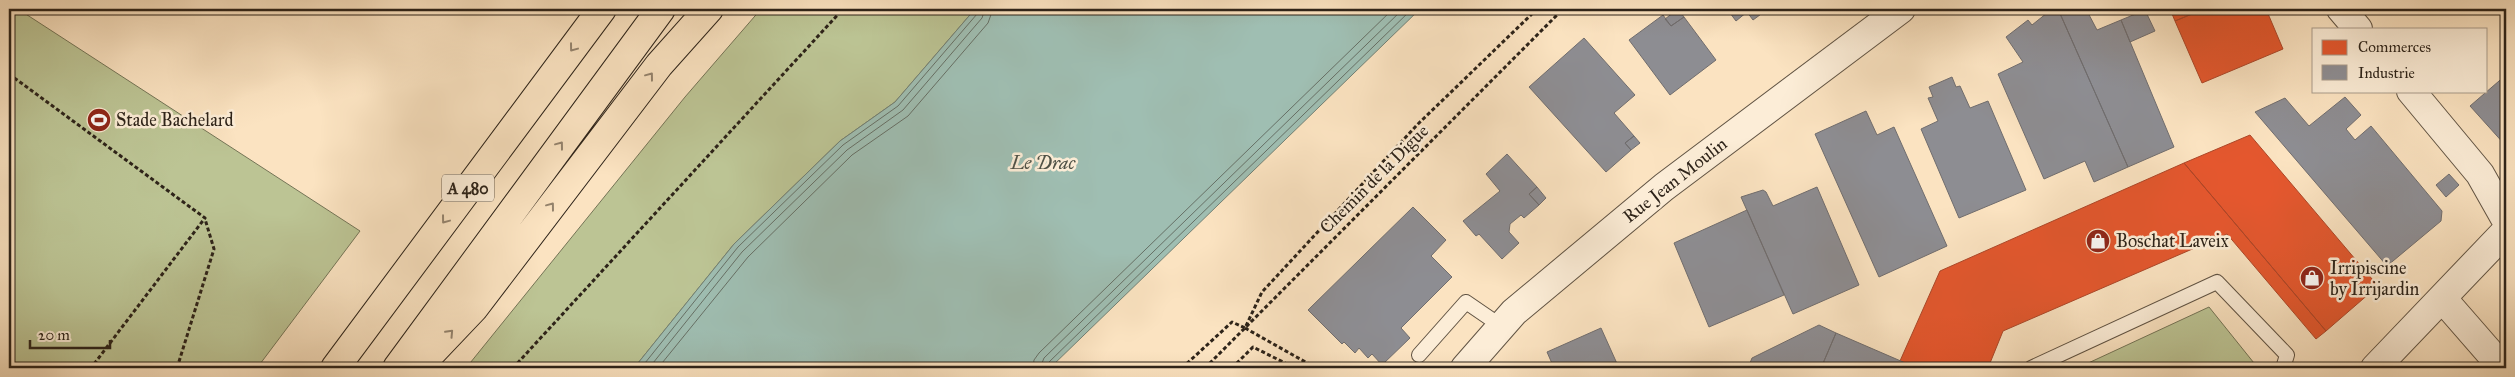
<svg xmlns="http://www.w3.org/2000/svg" width="2515" height="377" font-family="'IM FELL Great Primer',serif">
	<style>
		.green { fill: #bcc494; stroke: #747456 }
		.water { fill: #9fbeb2; stroke: #718075 }
		.shops { fill: #e4572e; stroke: #ad4728 }
		.industry { fill: #8d8d92; stroke: #706d6e }
		.lines { fill: none; stroke-linecap: round; stroke-linejoin: round }
		.shore { stroke: #667066; stroke-width: 1 }
		.service-casing { stroke: #605343; stroke-width: 16 }
		.minor-casing { stroke: #605343; stroke-width: 30 }
		.motorway-casing { stroke: #2d2319; stroke-width: 30 }
		.path { stroke: #2d2319; stroke-width: 3; stroke-dasharray: 4 2.5; stroke-linecap: butt }
		.service { stroke: #fcedd7; stroke-width: 14 }
		.minor { stroke: #fcedd7; stroke-width: 28 }
		.motorway { stroke: #fbe3c1; stroke-width: 28 }
		.oneway { stroke: #94836d }
		.labels { text-anchor: middle; stroke-width: 5; stroke-linejoin: round; paint-order: stroke }
		.shield { fill: #fcedd7; stroke: #6b6052; stroke-width: 1 }
		.shield-label { font-size: 16px; font-weight: bold; fill: #2d2319 }
		.poi-label { font-size: 18px; fill: #2d2319; stroke: #fcedd7; text-anchor: start }
		.street-label { font-size: 18px; fill: #2d2319; stroke: #fcedd7 }
		.water-label { font-size: 19px; font-style: italic; fill: #4f5247; stroke: #fcedd7 }
	</style>
	<rect width="100%" height="100%" fill="#fbe3c1"/>
	<filter id="stains"><feTurbulence type="fractalNoise" baseFrequency=".004" numOctaves="4"/><feColorMatrix values="0 0 0 0 .2 0 0 0 0 .09 0 0 0 0 .02 0 0 0 .5 -.17"/></filter>
	<radialGradient id="worn" r=".72"><stop offset=".6" stop-color="#630" stop-opacity="0"/><stop offset="1" stop-color="#630" stop-opacity=".3"/></radialGradient>
	<path class="green" d="M9,9H18L360,231L257,368H9Z
		M761,9H975L895,102L840,141L734,244L634,368H466L685,97Z
		M2209,307L2258,368H2091L2084,365Z"/>
	<path class="water" d="M975,9H1420L1050,368H634L734,244L840,141L895,102Z"/>
	<path class="shops" d="M2170,9H2204L2175,21Z
		M2204,9H2266L2283,49L2202,83L2175,21Z
		M2250,135L2378,286L2326,331L2184,163Z
		M2184,163L2326,331L2316,339L2227,234L2003,331L1988,368H1918L1900,361L1940,271Z"/>
	<path class="industry" d="M1678,9L1684,17L1671,26L1665,19Z
		M1727,9H1768L1753,20L1747,12L1736,21Z
		M2052,9H2058L2128,167L2094,182L2085,161L2044,179L1998,74L2023,62L2006,37L2028,20L2032,25Z
		M2058,9H2086L2097,30L2121,20L2174,147L2128,167Z
		M2145,10L2155,31L2130,42L2121,20Z
		M1663,15L1671,26L1684,17L1716,60L1670,95L1629,40Z
		M1584,38L1635,95L1614,113L1634,136L1625,143L1631,150L1606,172L1529,87Z
		M2506,75V146L2470,106Z
		M1952,77L1956,87L1960,86L1970,108L1988,101L2026,190L1959,218L1921,129L1938,121L1928,98L1933,97L1929,87Z
		M2345,97L2361,115L2346,129L2355,140L2371,126L2442,211L2441,221L2387,266L2255,112L2285,98L2309,126Z
		M1866,111L1877,135L1894,127L1947,246L1879,277L1815,134Z
		M1634,136L1640,143L1631,150L1625,143Z
		M1507,154L1537,187L1529,194L1539,205L1524,218L1521,215L1510,224L1509,232L1519,243L1502,259L1479,234L1476,236L1463,221L1500,191L1486,174Z
		M2449,174L2459,185L2446,197L2436,185Z
		M1537,187L1546,198L1539,205L1529,194Z
		M1817,187L1859,285L1793,314L1741,197L1763,190L1766,192L1773,206Z
		M1413,207L1446,240L1431,256L1452,277L1401,328L1410,338L1382,365L1372,354L1368,358L1359,348L1355,353L1344,342L1342,344L1308,310Z
		M1747,210L1784,295L1709,327L1674,243Z
		M1819,325L1836,333L1821,368H1748L1752,358Z
		M1601,328L1619,368H1554L1547,352Z
		M1836,333L1910,365L1908,368H1821Z
		M1257,363L1269,368H1252Z"/>
	<g class="lines">
		<path class="shore" d="M641,368L738,247L843,145L898,106L977,14L979,9
			M649,368L742,252L847,150L903,110L982,18L985,9
			M658,368L748,257L852,155L908,116L988,23L993,9
			M1033,368L1034,360L1039,353L1393,9
			M1040,368L1044,358L1403,9
			M1047,368L1048,363L1412,9"/>
		<g class="service-casing">
			<path id="service" d="M1419,355L1466,302L1501,326
				M2031,368L2217,282L2287,355L2283,368"/>
		</g>
		<g class="minor-casing">
			<path id="minor" d="M2341,9L2358,29
				M2411,91L2480,174L2506,220
				M2442,298L2503,368
				M1465,368L1514,312L1664,187L1901,9
				M2375,368L2506,231"/>
		</g>
		<g class="motorway-casing">
			<path id="motorway" d="M335,368L602,9
				M397,368L661,9
				M417,368L474,308L659,65L709,9"/>
		</g>
		<path class="path" d="M9,74L205,218L91,368
			M1245,328L1316,368
			M177,368L214,249L205,219
			M513,368L843,9
			M1182,368L1232,322L1245,328L1262,292L1418,124L1537,9
			M1205,368L1563,9
			M1232,368L1253,347L1295,368"/>
		<use href="#service" class="service"/>
		<use href="#minor" class="minor"/>
		<use href="#motorway" class="motorway"/>
	</g>
	<defs><path id="oneway-chevron" d="M-2-3.5L2.5 0L-2 3.5" fill="none" stroke-width="1.6" stroke-linecap="round" stroke-linejoin="round" transform="scale(1.25)"/></defs>
	<g class="oneway">
		<use href="#oneway-chevron" transform="translate(573 48) rotate(127)"/>
		<use href="#oneway-chevron" transform="translate(650 76) rotate(-53)"/>
		<use href="#oneway-chevron" transform="translate(560 145) rotate(-53)"/>
		<use href="#oneway-chevron" transform="translate(551 206) rotate(-53)"/>
		<use href="#oneway-chevron" transform="translate(445 220) rotate(127)"/>
		<use href="#oneway-chevron" transform="translate(450 333) rotate(-47)"/>
	</g>
	<defs>
		<g id="stadium-disc" transform="scale(1.25)"><circle r="9.5" fill="#8f2418" stroke="#fcedd7"/><path d="M0-5a6.5 5 0 1 0 0 10a6.5 5 0 1 0 0-10ZM-3.5-1.8h7v3.6h-7Z" fill="#fff"/></g>
		<g id="shop-disc" transform="scale(1.25)"><circle r="9.5" fill="#8f2418" stroke="#fcedd7"/><path d="M-5-2.5h2.3a2.7 3.5 0 0 1 5.4 0H5L5.5 6h-11ZM-1.5-2.5h3a1.5 2.3 0 0 0-3 0Z" fill="#fff"/></g>
	</defs>
	<g fill-rule="evenodd">
		<use href="#stadium-disc" x="99" y="120"/>
		<use href="#shop-disc" x="2098" y="241"/>
		<use href="#shop-disc" x="2312" y="278"/>
	</g>
	<g class="labels">
		<rect class="shield" x="442" y="174.5" width="52" height="27" rx="4"/>
		<g class="shield-label">
			<text x="468" y="194">A 480</text>
		</g>
		<g class="poi-label">
			<text x="116" y="126">Stade Bachelard</text>
			<text x="2116" y="247">Boschat Laveix</text>
			<text x="2330" y="274">Irripiscine<tspan x="2330" dy="21">by Irrijardin</tspan></text>
		</g>
		<g class="street-label">
			<text transform="translate(1374 179) rotate(-45)" y="6">Chemin de la Digue</text>
			<text transform="translate(1675 180) rotate(-38)" y="6">Rue Jean Moulin</text>
		</g>
		<g class="water-label">
			<text x="1043" y="169">Le Drac</text>
		</g>
	</g>
	<rect width="2515" height="377" fill="none" stroke="#fbe3c1" stroke-width="30"/>
	<rect x="10" y="10" width="2495" height="357" fill="none" stroke="#2d2319" stroke-width="2.5"/>
	<rect x="15" y="15" width="2485" height="347" fill="none" stroke="#2d2319"/>
	<rect x="2312" y="28" width="175" height="65" fill="#fcedd7" stroke="#a99c8b"/>
	<rect x="2322" y="40" width="25" height="15" fill="#e4572e" stroke="#a99c8b"/>
	<text x="2358" y="52" font-size="15" fill="#2d2319">Commerces</text>
	<rect x="2322" y="65" width="25" height="15" fill="#8d8d92" stroke="#a99c8b"/>
	<text x="2358" y="78" font-size="15" fill="#2d2319">Industrie</text>
	<path d="M30 340v8h80v-8" fill="none" stroke="#2d2319" stroke-width="2.5"/>
	<text x="38" y="340" font-size="15" fill="#2d2319" stroke="#fcedd7" stroke-width="4" paint-order="stroke">20 m</text>
	<rect width="100%" height="100%" filter="url(#stains)"/>
	<rect width="100%" height="100%" fill="url(#worn)"/>
</svg>
